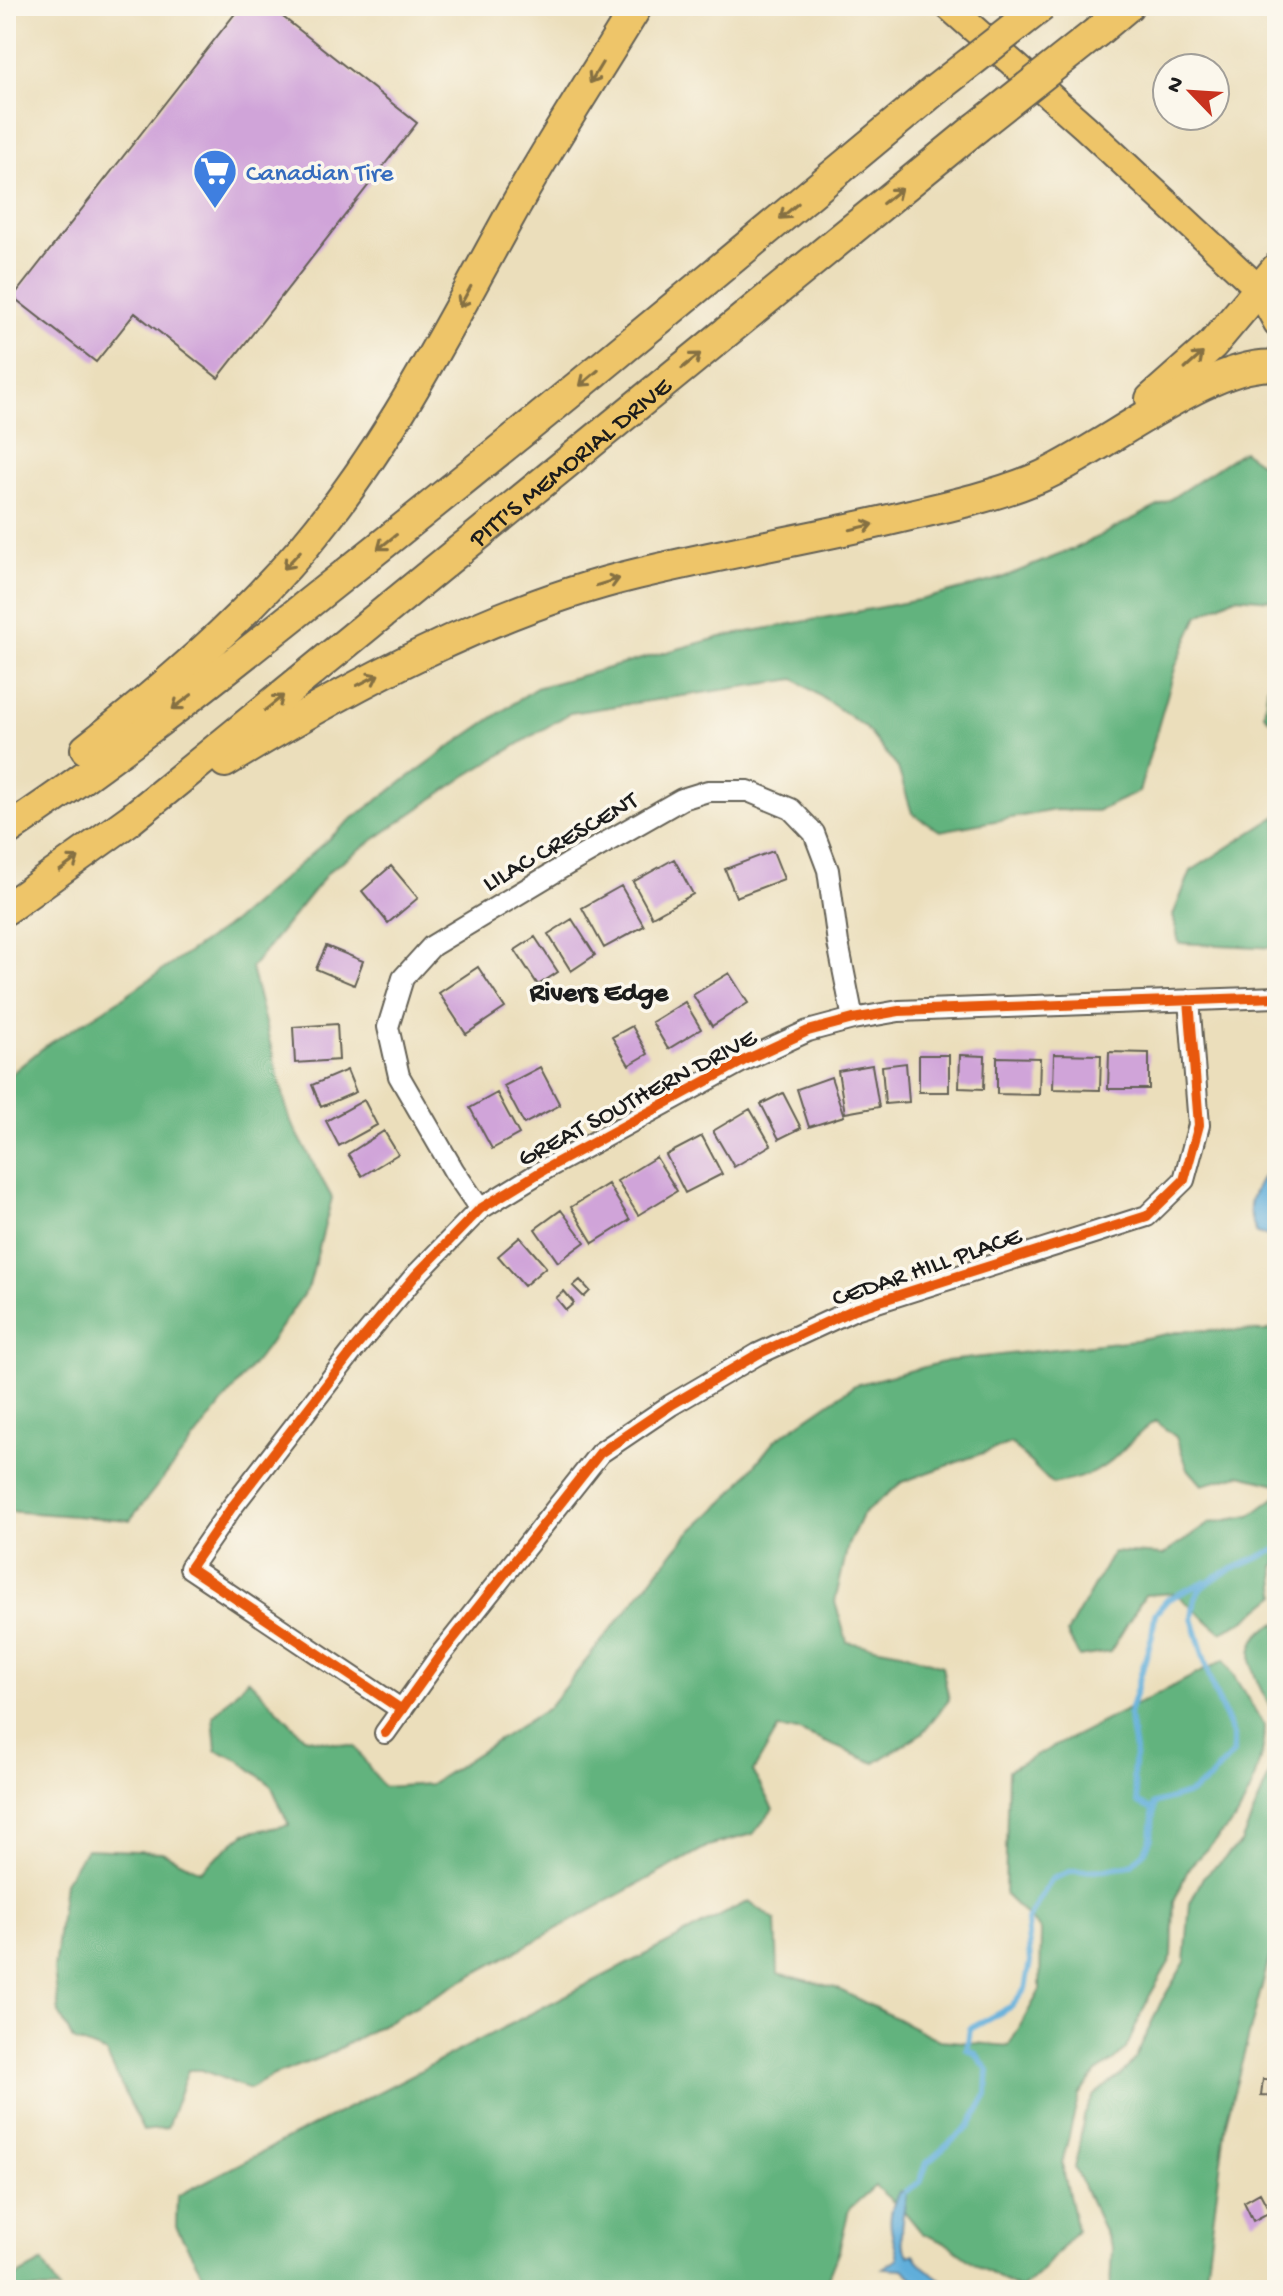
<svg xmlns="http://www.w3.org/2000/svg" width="1283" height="2296" font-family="'Gochi Hand',sans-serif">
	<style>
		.forest { fill: #62b37e; stroke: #3f684d; stroke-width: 2 }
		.water { fill: #60aeda; stroke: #3e657b; stroke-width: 2 }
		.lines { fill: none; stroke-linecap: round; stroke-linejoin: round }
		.stream { stroke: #60aeda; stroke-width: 6 }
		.building { fill: #d0a4d9 }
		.minor-casing { stroke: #646054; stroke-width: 24 }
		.major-casing { stroke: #646054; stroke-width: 30 }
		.highway-casing { stroke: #646054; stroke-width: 34 }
		.minor { stroke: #fff; stroke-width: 20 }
		.major { stroke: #eec569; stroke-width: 26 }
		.highway { stroke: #eec569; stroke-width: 30 }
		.highway-bridge-casing { stroke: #646054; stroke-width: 34; stroke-linecap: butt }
		.highway-bridge { stroke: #eec569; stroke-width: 30 }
		.cycleway-casing { stroke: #fbf7ec; stroke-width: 15 }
		.cycleway { stroke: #e8590c; stroke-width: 10 }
		.oneway { stroke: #857042 }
		.labels { text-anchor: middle; stroke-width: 7; stroke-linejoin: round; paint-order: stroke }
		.shop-label { font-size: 26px; fill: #366cbe; stroke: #fbf7ec; text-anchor: start }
		.street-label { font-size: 26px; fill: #1c1c1c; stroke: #fbf7ec }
		.neighbourhood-label { font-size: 28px; font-weight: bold; fill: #1c1c1c; stroke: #fbf7ec }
	</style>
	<rect width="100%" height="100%" fill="#fbf7ec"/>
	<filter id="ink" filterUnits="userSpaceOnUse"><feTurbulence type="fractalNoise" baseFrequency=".0125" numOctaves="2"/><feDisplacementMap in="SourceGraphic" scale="16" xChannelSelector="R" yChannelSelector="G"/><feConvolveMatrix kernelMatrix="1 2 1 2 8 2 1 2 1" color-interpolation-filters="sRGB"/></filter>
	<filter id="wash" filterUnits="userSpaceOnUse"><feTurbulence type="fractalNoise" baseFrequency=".006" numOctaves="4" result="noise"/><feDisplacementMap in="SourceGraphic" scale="32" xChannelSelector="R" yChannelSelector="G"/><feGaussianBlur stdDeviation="1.8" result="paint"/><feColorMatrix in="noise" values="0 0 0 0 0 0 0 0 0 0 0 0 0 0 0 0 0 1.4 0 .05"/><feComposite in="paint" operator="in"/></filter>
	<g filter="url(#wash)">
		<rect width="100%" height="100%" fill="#ebdebb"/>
		<path class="forest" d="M1243,451L1277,475V727L1264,714L1275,633L1272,600L1235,597L1198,616L1176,665L1139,792L1097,811L1055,810L940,831L912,813L898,768L865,727L795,679L570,713L466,776L330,870L251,968L289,1118L332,1198L309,1286L266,1348L130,1520L6,1511V1078L44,1047L122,998L233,922L348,822L447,749L536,688L721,637L924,599L999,579L1076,548L1166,502Z
			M1277,816V948L1179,943L1173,915L1191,871Z
			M1277,1327V1484L1240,1475L1202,1485L1188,1469L1176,1437L1155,1421C1138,1432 1127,1447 1112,1460C1095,1475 1074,1480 1052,1484L1011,1443L902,1482L862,1515L848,1545L835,1602L847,1642L901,1652L942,1666L949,1700L922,1733L875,1763L799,1731L778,1729L753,1772L773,1809L753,1834L708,1846L325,2056L274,2075L249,2089L202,2070H188L167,2128L143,2131L106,2053L73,2040L59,2013L54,1970L64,1882L86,1849L162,1852L200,1871L245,1833L289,1825L271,1785L239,1760L216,1750L213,1716L248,1679L304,1737L355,1747L383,1787L430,1784L548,1708L687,1535L730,1496L775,1440L855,1385L947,1361L1135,1340L1188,1330L1265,1331Z
			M1277,1496V1564L1274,1566L1277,1595L1246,1620L1221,1632L1175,1593L1145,1595L1110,1652L1079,1657L1067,1633L1113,1552L1163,1555L1210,1523L1250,1516Z
			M1277,1623V1717C1259,1688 1229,1642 1277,1623Z
			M1224,1660L1264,1725L1263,1749L1251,1790L1237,1818L1189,1867L1174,1902L1172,1957L1149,1997L1126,2049L1115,2060L1098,2071L1079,2095L1062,2164L1077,2231C1056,2252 1046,2271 1020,2289L981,2268L949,2245L922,2233L904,2211L875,2186L849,2209L839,2251L823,2290H208L206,2280L176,2227L177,2196L749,1901L776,1921L778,1973L836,1988L939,2040L1009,2046L1040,1990L1041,1930L1005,1895L1008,1770Z
			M1277,1726V1929L1226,2122L1204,2290H1110L1112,2248L1075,2168L1084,2116L1094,2095L1121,2075L1135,2059L1161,2002L1185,1962L1190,1903L1203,1877L1241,1843L1274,1764Z
			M43,2262L59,2290H6V2282Z"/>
		<path class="water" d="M1277,1151V1239L1257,1233C1237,1196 1264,1184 1277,1151Z
			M906,2191C906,2213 893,2237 909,2256L914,2254C923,2272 941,2273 949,2290H926L903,2269L883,2268L898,2258C892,2231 884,2220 899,2192Z"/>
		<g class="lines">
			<path class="stream" d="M1215,1577L1277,1549
				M1153,1810L1138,1803L1133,1777L1135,1751L1129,1715L1152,1636L1155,1614L1168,1599L1204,1582
				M906,2191L920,2182L927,2163L970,2125L987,2095L988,2070L976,2054L967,2049L970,2029L1012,2006L1025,1989L1030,1962L1027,1920L1052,1879L1072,1871L1106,1870L1131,1865L1145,1851L1151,1838L1154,1804L1190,1793L1208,1781L1233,1753V1735L1213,1688L1192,1618L1195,1598L1200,1589L1217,1576"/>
		</g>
		<g id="blocks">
			<path class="building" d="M241,6H269L417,123L218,378L135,313L96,362L13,297Z
				M773,851L784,879L736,897L725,869Z
				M674,859L693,894L652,917L633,882Z
				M391,866L418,898L388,923L362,891Z
				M621,886L644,926L604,948L582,908Z
				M572,919L595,955L571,971L548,934Z
				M535,937L558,972L538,985L515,950Z
				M326,946L363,961L354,985L316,969Z
				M478,967L505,1008L466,1034L439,993Z
				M729,973L748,1003L712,1026L693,995Z
				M685,1002L701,1029L668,1049L652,1022Z
				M337,1024L339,1060L295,1063L293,1027Z
				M632,1026L648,1054L629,1065L612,1037Z
				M1109,1052L1149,1053V1089H1108Z
				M1054,1054L1101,1055L1100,1090L1053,1089Z
				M919,1055H949V1092H919Z
				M960,1055L985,1056L984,1089L959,1088Z
				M997,1057L1040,1058L1039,1095L997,1094Z
				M906,1063L909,1102L885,1104L882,1066Z
				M872,1065L879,1107L845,1113L838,1071Z
				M540,1067L560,1105L524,1124L504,1086Z
				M347,1070L356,1092L321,1107L312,1085Z
				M831,1077L844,1116L809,1127L797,1089Z
				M497,1093L519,1134L492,1149L470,1108Z
				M783,1093L801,1128L779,1139L761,1104Z
				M364,1100L377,1125L339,1146L326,1121Z
				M750,1109L771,1145L734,1167L713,1131Z
				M384,1131L398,1154L362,1176L348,1154Z
				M702,1136L722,1174L685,1193L666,1155Z
				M656,1157L677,1191L638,1215L617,1181Z
				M608,1184L630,1220L593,1243L571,1207Z
				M561,1210L585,1242L558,1262L535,1229Z
				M520,1237L546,1267L524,1286L498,1256Z
				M580,1280L590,1291L584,1297L573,1286Z
				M564,1291L574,1303L566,1310L556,1298Z
				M1263,2079L1277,2080V2096L1261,2095Z
				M1260,2193L1270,2212L1253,2221L1244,2202Z"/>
		</g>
	</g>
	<g filter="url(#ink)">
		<use href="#blocks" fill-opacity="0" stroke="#646054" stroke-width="2"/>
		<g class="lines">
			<g class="minor-casing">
				<path id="minor" d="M480,1209L454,1171L399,1076L388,1027L403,978L432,946L568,864L682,799L708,791H748L791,809L814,833L828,870L838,943L853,1019
					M402,1710L190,1568L232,1507L355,1348L416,1275L480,1209L547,1168L743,1061L808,1031L853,1019L899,1011L1277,997
					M385,1733L442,1653L600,1453L671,1405L758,1354L855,1309L1147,1216L1184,1180L1199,1125L1189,1000"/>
			</g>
			<g class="major-casing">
				<path id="major" d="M948,6L1085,127L1258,288L1277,323"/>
			</g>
			<g class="highway-casing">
				<g id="highway">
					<path d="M1097,32L1128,6"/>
					<path d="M1151,399L1212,345L1277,268"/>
					<path d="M86,749C164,688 238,624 303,548C387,449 446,331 508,219C548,146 594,77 637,6"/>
					<path d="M225,762C350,686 494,608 637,574C728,552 820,537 910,515C954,505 997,495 1038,478C1100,452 1214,358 1277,366"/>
					<path d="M6,831C121,755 230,666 338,580C540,420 737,255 935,90"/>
					<path id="s1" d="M6,909L131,819L976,128"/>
				</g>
			</g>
			<use href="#minor" class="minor"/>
			<use href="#major" class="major"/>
			<use href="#highway" class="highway"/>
			<g class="highway-bridge-casing">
				<path id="highway-bridge" d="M935,90L1042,6
					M976,128L1097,32"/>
			</g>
			<use href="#highway-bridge" class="highway-bridge"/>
			<g class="cycleway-casing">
				<path id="cycleway" d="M402,1710L190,1568L232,1507L355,1348L416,1275L480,1209L547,1168L743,1061L808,1031L853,1019L899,1011L1277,997
					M385,1733L442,1653L600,1453L671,1405L758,1354L855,1309L1147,1216L1184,1180L1199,1125L1189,1000"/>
			</g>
			<use href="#cycleway" class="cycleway"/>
		</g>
		<defs><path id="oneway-shaft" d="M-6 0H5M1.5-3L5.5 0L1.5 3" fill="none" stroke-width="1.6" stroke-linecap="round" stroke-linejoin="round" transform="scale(2)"/></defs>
		<g class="oneway">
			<use href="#oneway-shaft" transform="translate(596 73) rotate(121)"/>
			<use href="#oneway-shaft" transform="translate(892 196) rotate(-39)"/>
			<use href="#oneway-shaft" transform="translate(789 211) rotate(140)"/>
			<use href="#oneway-shaft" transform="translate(465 297) rotate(119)"/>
			<use href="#oneway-shaft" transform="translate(691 361) rotate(-39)"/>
			<use href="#oneway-shaft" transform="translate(1194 361) rotate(-42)"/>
			<use href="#oneway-shaft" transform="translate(589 378) rotate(140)"/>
			<use href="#oneway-shaft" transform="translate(862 527) rotate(-13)"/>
			<use href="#oneway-shaft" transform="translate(387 542) rotate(142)"/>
			<use href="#oneway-shaft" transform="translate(292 560) rotate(133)"/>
			<use href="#oneway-shaft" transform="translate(608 582) rotate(-17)"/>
			<use href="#oneway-shaft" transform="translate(368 680) rotate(-27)"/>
			<use href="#oneway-shaft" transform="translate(182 702) rotate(143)"/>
			<use href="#oneway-shaft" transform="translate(274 703) rotate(-39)"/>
			<use href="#oneway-shaft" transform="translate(69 864) rotate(-36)"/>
		</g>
	</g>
	<defs>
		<g id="supermarket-pin" transform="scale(2.3)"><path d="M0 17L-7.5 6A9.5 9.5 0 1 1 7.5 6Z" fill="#3f7fe0" stroke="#fbf7ec"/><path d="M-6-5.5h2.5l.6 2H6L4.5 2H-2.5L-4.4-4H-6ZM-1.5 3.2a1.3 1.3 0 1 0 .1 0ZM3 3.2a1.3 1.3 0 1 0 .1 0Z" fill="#fff"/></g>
	</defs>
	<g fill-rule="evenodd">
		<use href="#supermarket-pin" x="215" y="171"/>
	</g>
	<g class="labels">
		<g class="shop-label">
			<text x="246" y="180">Canadian Tire</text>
		</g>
		<g class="street-label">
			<text dy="9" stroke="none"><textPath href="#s1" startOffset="720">PITT'S MEMORIAL DRIVE</textPath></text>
			<text transform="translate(559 840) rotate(-30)" y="9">LILAC CRESCENT</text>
			<text transform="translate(636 1096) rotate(-28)" y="9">GREAT SOUTHERN DRIVE</text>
			<text transform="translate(926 1265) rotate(-19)" y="9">CEDAR HILL PLACE</text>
		</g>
		<g class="neighbourhood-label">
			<text x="599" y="1000">Rivers Edge</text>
		</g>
	</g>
	<rect width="1283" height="2296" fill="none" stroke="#fbf7ec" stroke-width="32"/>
	<g transform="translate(1191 92) rotate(295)"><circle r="38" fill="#fbf7ec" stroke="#a29f99" stroke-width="2"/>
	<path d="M0-6L14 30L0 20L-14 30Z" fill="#c8321e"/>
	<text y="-12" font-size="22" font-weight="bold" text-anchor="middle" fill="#1c1c1c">N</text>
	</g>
</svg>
